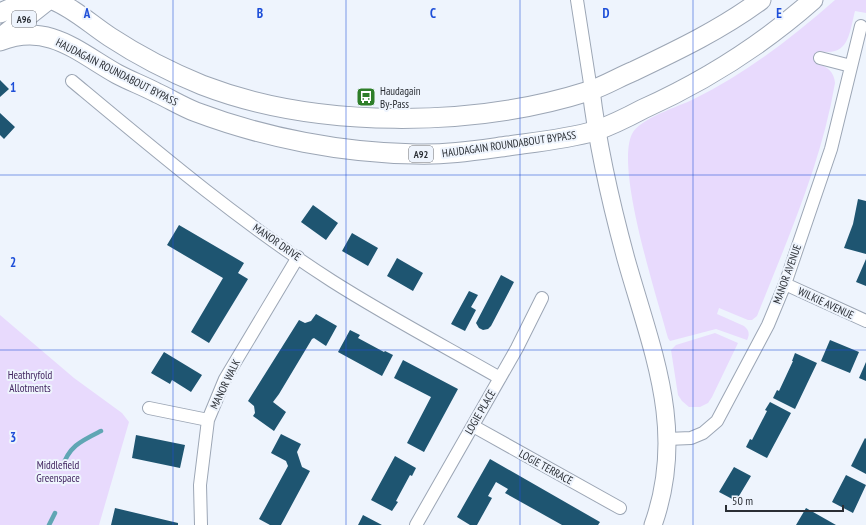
<svg xmlns="http://www.w3.org/2000/svg" width="866" height="525" font-family="'PT Sans Narrow',sans-serif">
	<style>
		.green { fill: #e8dafd }
		.lines { fill: none; stroke-linecap: round; stroke-linejoin: round }
		.stream { stroke: #60a6b4; stroke-width: 4.5 }
		.building { fill: #1e5571 }
		.street-casing { stroke: #9ca6b5; stroke-width: 14 }
		.secondary-casing { stroke: #9ca6b5; stroke-width: 19 }
		.primary-casing { stroke: #9ca6b5; stroke-width: 21 }
		.street { stroke: #fff; stroke-width: 12 }
		.secondary { stroke: #fff; stroke-width: 17 }
		.primary { stroke: #fff; stroke-width: 19 }
		.grid { fill: none; stroke: #1d4ed8; stroke-width: 1; stroke-opacity: 0.55 }
		.labels { text-anchor: middle; stroke-width: 4; stroke-linejoin: round; paint-order: stroke }
		.shield { fill: #eef4fd; stroke: #656970; stroke-width: 1 }
		.shield-label { font-size: 10px; font-weight: bold; fill: #2a2e34 }
		.street-label { font-size: 11px; fill: #2a2e34; stroke: #eef4fd }
		.poi-label { font-size: 11px; fill: #2a2e34; stroke: #eef4fd; text-anchor: start }
		.park-label { font-size: 11px; fill: #412560; stroke: #eef4fd }
		.grid-label { font-size: 13px; text-anchor: middle; font-weight: bold; fill: #1d4ed8; stroke: #eef4fd; stroke-width: 4; stroke-linejoin: round; paint-order: stroke }
	</style>
	<rect width="100%" height="100%" fill="#eef4fd"/>
	<path class="green" d="M835,0H866V13L855,11C849,34 849,57 819,51L816,64C828,66 834,72 835,83C821,165 787,240 757,316L752,320H748L719,308L717,314L744,326C749,330 750,334 747,340L716,329L670,341L668,338C657,297 615,169 632,134C640,118 678,107 694,99C746,73 792,38 835,0Z
		M0,315L74,378L122,413L129,422L99,525H0Z
		M715,333L738,343L712,397L708,403L700,407H689L682,401L678,395L671,350L676,345Z"/>
	<g class="lines">
		<path class="stream" d="M62,468C69,446 81,441 101,431
			M49,525L55,513"/>
	</g>
	<path class="building" d="M0,80L9,89L0,97Z
		M0,113L15,127L4,139L0,135Z
		M858,199L866,201V254L844,248L853,224Z
		M313,205L338,223L326,240L301,222Z
		M179,225L244,263L238,273L248,279L209,343L191,332L223,278L167,245Z
		M352,233L378,248L368,266L342,251Z
		M397,258L423,273L413,291L387,276Z
		M866,259V286L856,282Z
		M501,275L514,282L491,326L488,329L483,330L479,328L476,323Z
		M469,291L478,295L471,307L476,310L465,331L451,324Z
		M316,314L337,326L326,346L314,338L312,339L279,394L273,402L286,412L274,431L253,416L255,413L254,406L248,401L299,320L305,323L311,321Z
		M350,330L360,335L358,338L384,352L385,351L393,355L382,376L338,352Z
		M830,340L859,352L850,373L821,361Z
		M164,352L202,375L191,392L172,380L170,384L151,373Z
		M795,353L817,363L795,409L773,398L777,390L779,391L793,361H792Z
		M403,360L458,389L424,452L407,443L431,397L394,378Z
		M866,362V381L859,378Z
		M770,402L791,413L767,458L746,447L750,439L752,440L767,411L765,410Z
		M281,434L301,444L297,452L302,467L310,471L281,525H270L259,519L288,466L286,461L271,453Z
		M136,435L185,445L180,468L132,458Z
		M865,438L866,439V474L851,466Z
		M395,456L416,468L412,476L410,475L396,501L398,502L392,511L371,500Z
		M490,459L600,522L598,525H562L505,493L508,489L496,482L488,496L492,498L477,525H470L457,517Z
		M734,467L751,476L736,501L719,492Z
		M846,475L866,485L853,513L832,502Z
		M115,508L178,523V525H111Z
		M806,508L836,525H796Z
		M363,515L382,525H358Z"/>
	<g class="lines">
		<g class="street-casing">
			<path id="street" d="M577,0L591,90
				M820,58L851,66
				M72,81C156,151 240,222 332,281C387,316 444,346 500,378
				M785,284L866,321
				M149,408L208,420
				M473,426L620,508
				M667,439L691,438L703,433L717,421L768,325L785,284L831,149L861,26
				M201,525L200,485L208,420L225,379L298,257
				M416,525L517,348L542,298"/>
		</g>
		<g class="secondary-casing">
			<path id="secondary" d="M591,90C598,148 611,204 626,259C652,351 687,430 653,525"/>
		</g>
		<g class="primary-casing">
			<path id="primary" d="M53,0C75,9 90,24 110,37C139,56 170,72 202,85C316,129 473,128 589,91C605,86 619,77 634,71C678,50 722,29 761,0
				M0,13L30,0
				M0,38L48,0
				M0,41C48,22 78,52 117,74C130,81 144,86 157,93C170,99 183,107 196,112C265,138 343,153 416,154C447,155 478,150 508,146C537,142 567,139 595,131C612,125 628,117 643,109C705,81 762,45 813,0"/>
		</g>
		<use href="#street" class="street"/>
		<use href="#secondary" class="secondary"/>
		<use href="#primary" class="primary"/>
	</g>
	<path class="grid" d="M173,0V525M346,0V525M520,0V525M693,0V525M0,175H866M0,350H866"/>
	<defs>
		<g id="bus-square" transform="scale(1)"><rect x="-9" y="-9" width="18" height="18" rx="4" fill="#2e7e29" stroke="#eef4fd"/><path d="M-5-6H5V4H4V6H2V4H-2V6H-4V4H-5ZM-3.5-4V0h7V-4ZM-3.5 1.2v1.5H-2V1.2ZM2 1.2v1.5H3.5V1.2Z" fill="#fff"/></g>
	</defs>
	<g fill-rule="evenodd">
		<use href="#bus-square" x="366" y="97"/>
	</g>
	<g class="labels">
		<g class="shield">
			<rect x="12" y="11" width="24" height="16" rx="3"/>
			<rect x="409" y="146" width="24" height="16" rx="3"/>
		</g>
		<g class="shield-label">
			<text x="24" y="23">A96</text>
			<text x="421" y="158">A92</text>
		</g>
		<g class="street-label">
			<text transform="translate(117 72) rotate(27)" y="4">HAUDAGAIN ROUNDABOUT BYPASS</text>
			<text transform="translate(509 144) rotate(-8)" y="4">HAUDAGAIN ROUNDABOUT BYPASS</text>
			<text transform="translate(277 242) rotate(35)" y="4">MANOR DRIVE</text>
			<text transform="translate(787 274) rotate(-70)" y="4">MANOR AVENUE</text>
			<text transform="translate(826 303) rotate(25)" y="4">WILKIE AVENUE</text>
			<text transform="translate(225 384) rotate(-64)" y="4">MANOR WALK</text>
			<text transform="translate(480 412) rotate(-60)" y="4">LOGIE PLACE</text>
			<text transform="translate(546 467) rotate(29)" y="4">LOGIE TERRACE</text>
		</g>
		<g class="poi-label">
			<text x="380" y="95">Haudagain<tspan x="380" dy="13">By-Pass</tspan></text>
		</g>
		<g class="park-label">
			<text x="30" y="379">Heathryfold<tspan x="30" dy="13">Allotments</tspan></text>
			<text x="58" y="469">Middlefield<tspan x="58" dy="13">Greenspace</tspan></text>
		</g>
	</g>
	<g class="grid-label">
		<text x="87" y="18">A</text>
		<text x="260" y="18">B</text>
		<text x="433" y="18">C</text>
		<text x="606" y="18">D</text>
		<text x="779" y="18">E</text>
		<text x="13" y="92">1</text>
		<text x="13" y="267">2</text>
		<text x="13" y="442">3</text>
	</g>
	<path d="M726 505v6h117v-6" fill="none" stroke="#2a2e34" stroke-width="2"/>
	<text x="732" y="505" font-size="12" fill="#2a2e34" stroke="#eef4fd" stroke-width="3" paint-order="stroke">50 m</text>
</svg>
